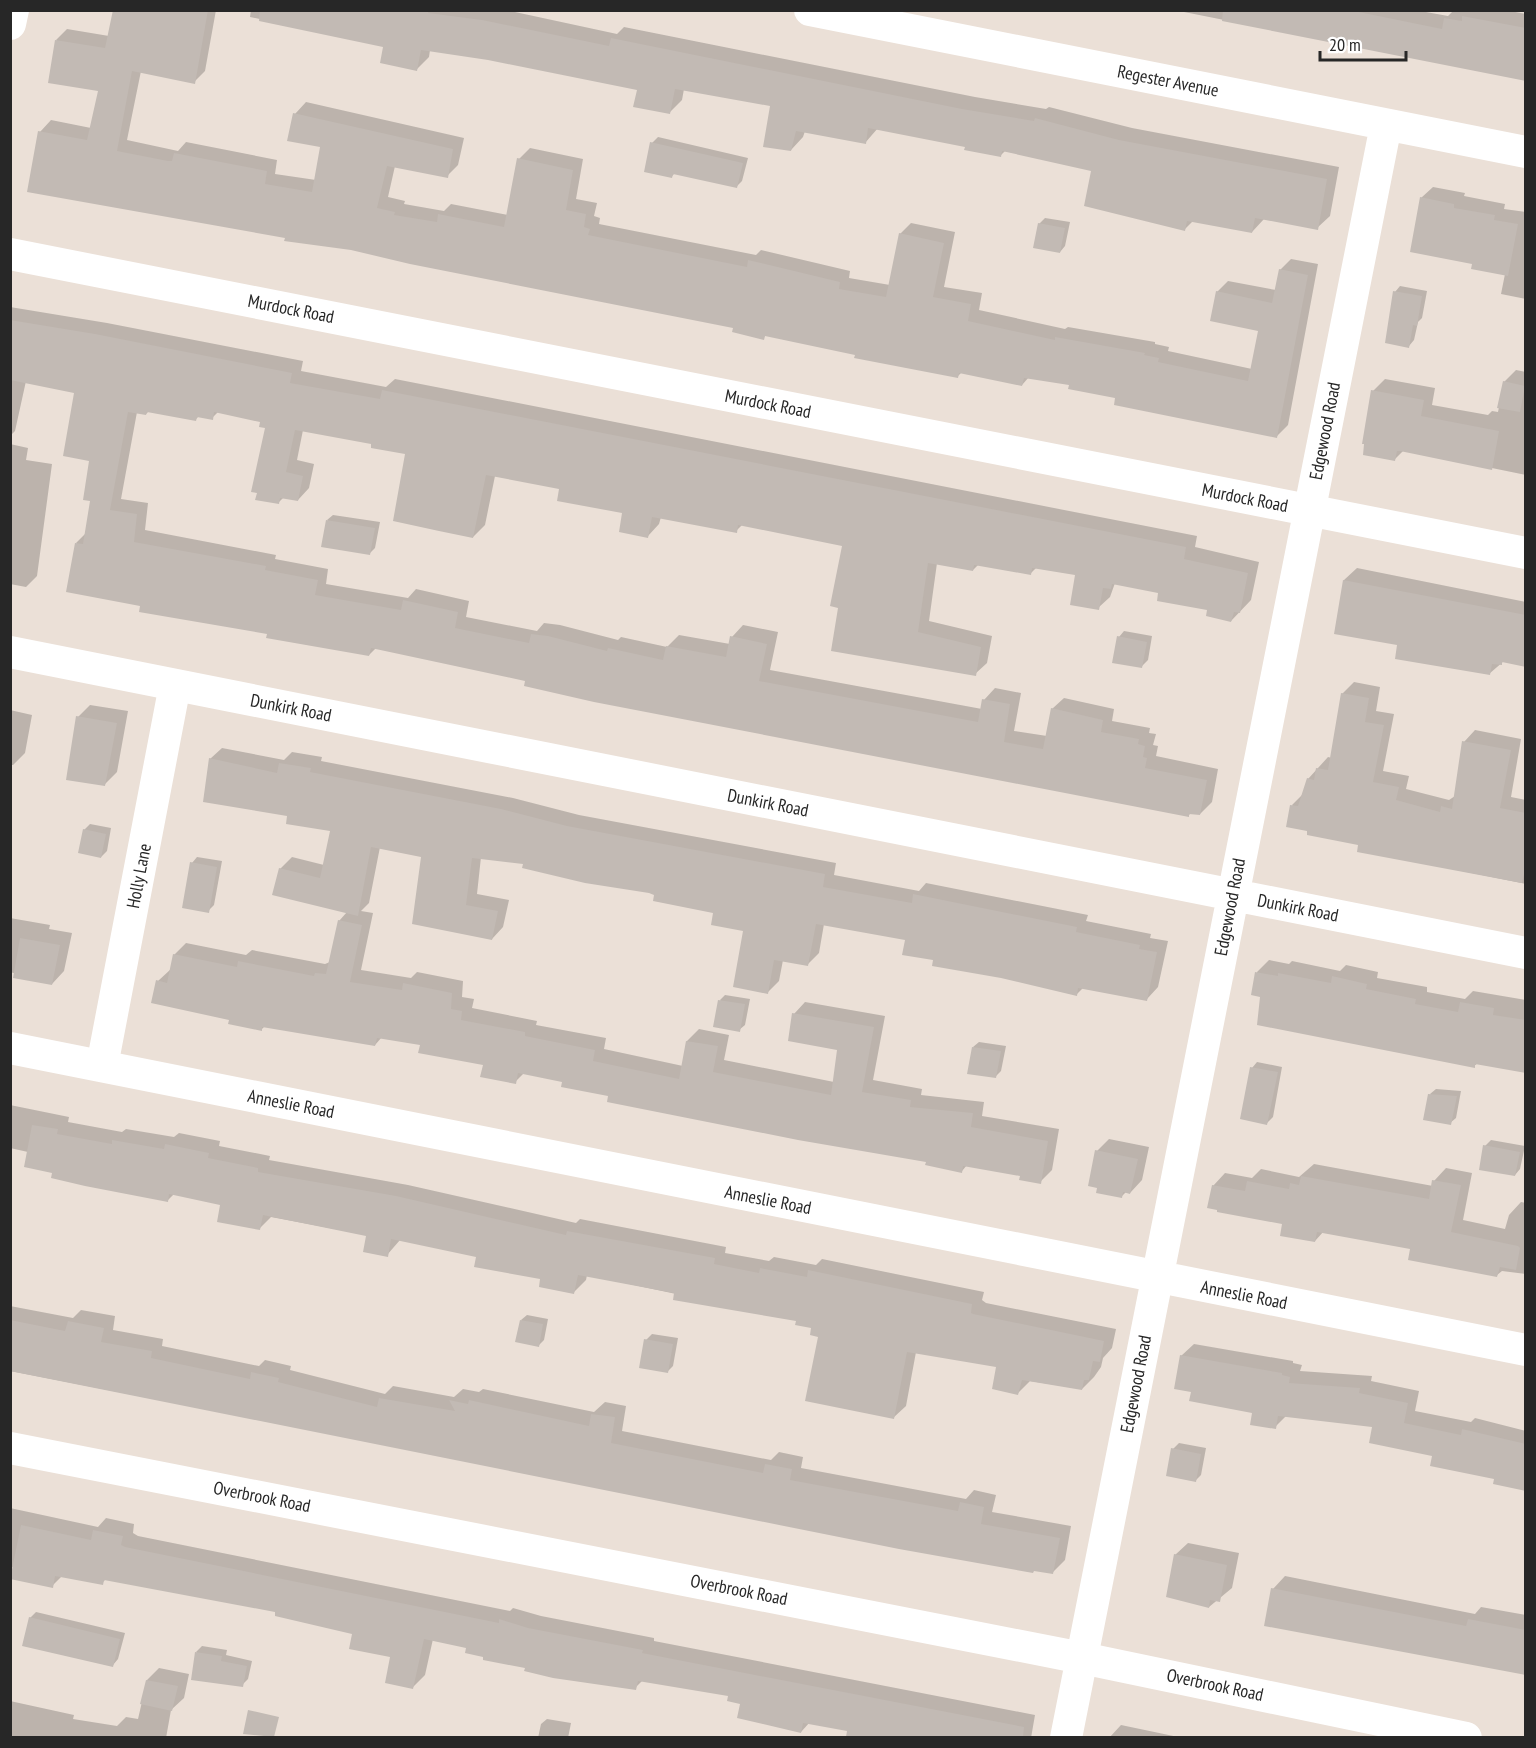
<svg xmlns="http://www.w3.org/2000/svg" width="1536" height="1748" font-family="'PT Sans Narrow',sans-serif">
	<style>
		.shadow { fill: #0003 }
		.building { fill: #c2bab4 }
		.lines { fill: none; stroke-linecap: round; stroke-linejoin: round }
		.minor { stroke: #fff; stroke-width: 32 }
		.labels { text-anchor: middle; stroke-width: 5; stroke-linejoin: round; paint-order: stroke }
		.street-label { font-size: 18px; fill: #272727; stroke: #fff }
	</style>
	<rect width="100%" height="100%" fill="#ebe0d7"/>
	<path class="shadow" d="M129,10H216L205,71L194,82L141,71L127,140L178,151L186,142L277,160L275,174L316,180L321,146L295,114L306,102L464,138L458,165L447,176L395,166L388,197L405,201L404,204L444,211L451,204L508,215L519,159L530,148L583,159L576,199L597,203L594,216L600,218L599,224L756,255L761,250L850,271L849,278L890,285L900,234L911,223L955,232L944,287L982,293L979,310L1065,329L1068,327L1155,342V344L1169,347L1168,351L1252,369L1260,330L1217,292L1228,281L1276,290L1280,270L1291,259L1318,264L1288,425L1277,436L1070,384L1029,377L1022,385L962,372L958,376L767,334L763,338L735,327L287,236L40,132L51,120L91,128L99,90L56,40L67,29L109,36Z
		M251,10H506L617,34L624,27L975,97L1046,109L1049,107L1132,128L1339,167L1330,216L1317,228L1264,219L1252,232L1193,221L1185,229L1093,170L1005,151L1000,156L967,146L878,128L865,143L805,131L803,137L791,150L771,105L684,89L682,100L669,113L638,89L488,58L430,50L429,57L417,69L385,46L250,17Z
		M1174,10H1415L1448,16L1454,10H1505L1526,14V80Z
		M658,137L748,158L742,181L736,187L675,173L672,176L652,143Z
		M1433,187L1465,193L1464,196L1505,204L1504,209L1526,212V299L1501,294L1505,274L1474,263L1421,198Z
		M1045,218L1070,222L1065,246L1060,252L1039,224Z
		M1400,286L1427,291L1422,318L1418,322L1414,340L1409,346L1395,292Z
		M10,307L107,323L303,361L301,371L386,387L395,379L1197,536L1195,547L1259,562L1251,600L1231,621L1209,608L1160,592L1115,583L1110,597L1098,608L1077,574L1037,567L1031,573L979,564L973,570L937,563L929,621L992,636L987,663L975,674L840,606L843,545L743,524L736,531L661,517L659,524L648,536L624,512L561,488L495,476L485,525L473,537L407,453L373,443L303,430L297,460L314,464L309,488L298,500L284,497L278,503L266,427L262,421L219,411L212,418L199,416L196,419L149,411L146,414L137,412L121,499L148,503L145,530L276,555L275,559L328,569L326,584L408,598L416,589L469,601L466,617L537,631L544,623L560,625L618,640L621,637L667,647L679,635L730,644L732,637L743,625L778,632L770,670L982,709L984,700L995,688L1021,693L1014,731L1047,736L1052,709L1064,698L1114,709L1112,721L1150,728L1149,733L1156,734L1153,745L1158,746L1156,756L1218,769L1212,802L1200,814L1192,812L1188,816L376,648L369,655L141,605L76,543L86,533L92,500L91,460L76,392L26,381L15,431L10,436Z
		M1516,370L1526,372V475L1404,450L1395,459L1373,391L1385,379L1435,388L1432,405L1488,415L1492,411L1498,412L1504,382Z
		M10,444L28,448L26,460L52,464L37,576L26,587L10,584Z
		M333,515L380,522L375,548L369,554L327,520Z
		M1357,568L1526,602V665L1504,661L1489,674L1399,643L1335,632L1344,580Z
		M1124,631L1152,636L1148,660L1142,666L1119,637Z
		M1354,682L1380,687L1376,711L1394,714L1383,771L1409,776L1406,789L1449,800L1455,796L1464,742L1475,730L1521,739L1511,797L1526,800V884L1359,850L1360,844L1309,830L1292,805L1303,794L1308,779L1328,757L1332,758L1342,694Z
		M90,705L128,711L117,772L105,784L78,717Z
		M10,710L32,715L25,753L13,765H10Z
		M222,748L284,760L292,752L322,757L321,761L513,798L579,815L836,863L834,875L919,891L926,883L1088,915L1086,921L1151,934L1150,938L1168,941L1158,987L1147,999L1084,987L1076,995L934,959L907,939L824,924L819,953L807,965L783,960L779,981L767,993L744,929L715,912L656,894L524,862L481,857L477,894L509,900L503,927L492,939L423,856L380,847L369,903L361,911L373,913L361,970L411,978L417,972L463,981L462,997L474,999L472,1008L537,1021L536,1025L606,1038L604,1049L683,1066L687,1041L699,1029L729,1035L724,1060L834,1082L839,1049L794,1014L805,1002L885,1016L873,1080L922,1089L921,1095L984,1102L982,1116L1059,1129L1052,1170L1040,1182L1021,1175L967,1165L962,1171L927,1161L610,1095L564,1081L524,1073L515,1082L485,1064L422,1044L382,1037L375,1045L265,1026L261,1030L231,1019L158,981L171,969L174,955L186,943L246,955L252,950L325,964L330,962L339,921L347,912L280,869L292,857L324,865L331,830L289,815L210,759Z
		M90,824L111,828L107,851L101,857L84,830Z
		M197,857L222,861L214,905L208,911L192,863Z
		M10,918L50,925L49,929L72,933L64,971L52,984L10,972Z
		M1269,960L1289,964L1292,961L1340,971L1346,965L1378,972L1377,978L1427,987V992L1465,999L1473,991L1526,1000V1071L1478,1063L1474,1066L1261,996L1257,972Z
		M725,995L750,999L745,1025L739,1030L720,1000Z
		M979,1042L1006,1046L1001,1071L995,1077L973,1047Z
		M1257,1062L1282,1067L1273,1117L1267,1123L1252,1068Z
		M1436,1089L1461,1091L1456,1118L1450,1123L1430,1094Z
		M10,1105L69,1117L68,1122L122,1132L126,1129L174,1137L179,1133L220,1141L219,1146L270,1156L269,1160L408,1185L576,1223L580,1219L726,1247L725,1253L769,1261L774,1257L816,1265L822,1259L984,1292L982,1300L986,1303L1116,1329L1112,1348L1103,1358L1101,1367L1094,1377L1082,1389L1030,1381L1018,1393L998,1366L916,1352L906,1406L893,1418L813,1327L798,1320L587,1275L586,1280L574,1292L542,1278L478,1255L400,1240L387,1255L367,1235L271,1217L259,1229L222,1204L174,1194L168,1200L54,1171L28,1152L10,1148Z
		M1109,1139L1149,1147L1142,1180L1130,1193L1126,1192L1121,1197L1097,1151Z
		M1491,1140L1525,1146L1520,1169L1515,1175L1485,1146Z
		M1314,1164L1433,1186L1434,1181L1446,1168L1472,1173L1463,1220L1505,1229L1509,1215L1521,1202L1526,1203V1274L1502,1271L1497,1275L1412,1248L1324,1231L1315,1241L1213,1186L1225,1173L1252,1178L1261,1169L1299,1177Z
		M10,1306L73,1318L81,1310L115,1316L113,1330L163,1339L162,1346L259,1366L265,1360L291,1366L290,1370L385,1394L393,1386L454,1397L463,1389L479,1392L483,1389L594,1412L605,1402L626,1406L622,1431L771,1460L779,1452L803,1457L801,1468L966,1499L974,1490L996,1495L992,1512L1071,1526L1065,1560L1052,1573L10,1371Z
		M527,1315L548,1319L544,1340L538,1346L521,1320Z
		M652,1334L678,1338L673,1366L667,1372L646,1340Z
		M1194,1344L1293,1361V1363L1302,1365L1300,1371L1372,1376L1371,1381L1419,1391L1415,1411L1471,1422L1475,1418L1526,1431V1490L1434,1455L1373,1426L1286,1416L1275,1427L1253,1411L1192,1391L1181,1356Z
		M1179,1443L1206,1448L1201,1475L1196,1480L1173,1449Z
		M10,1508L98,1527L106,1518L134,1524L133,1533L138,1536L510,1611L513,1608L541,1616L654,1638V1641L1035,1715L1031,1738H847L849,1730L810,1722L801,1732L730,1695L643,1680L635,1688L527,1667L485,1656L468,1647L433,1639L425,1675L413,1687L392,1656L353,1633L277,1611L106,1579L102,1583L62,1576L52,1586L10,1566Z
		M1188,1543L1239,1553L1232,1588L1209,1607L1175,1555Z
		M1285,1576L1475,1614L1481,1607L1526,1615V1675L1273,1589Z
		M36,1612L125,1633L118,1659L113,1665L30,1618Z
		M202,1646L227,1650L226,1655L252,1661L248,1679L242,1685L196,1652Z
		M159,1668L189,1674L184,1698L171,1710L166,1738H10V1701L74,1715L73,1719L117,1726L126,1717L138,1719L147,1680Z
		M547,1719L571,1723L568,1738H538L541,1724Z
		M1121,1725L1183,1738H1109Z"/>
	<path class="building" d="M113,10H208L195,84L132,71L117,151L168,161H172L174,153L267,171L265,184L312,192L320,147L287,141L293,113L453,149L448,178L387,166L377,208L395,212L394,215L437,222L438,214L504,227L517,158L573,170L566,210L586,214L584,227L590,229L588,235L747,267L748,260L840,282L839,289L886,297L899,233L944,243L933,297L971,304L968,321L1055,340V337L1145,353L1144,355L1159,358L1158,362L1248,381L1258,331L1210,321L1216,291L1272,303L1279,269L1308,275L1277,438L1114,405L1115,398L1068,389L1069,385L1024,378L1022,386L959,373L958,378L854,358L855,355L765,336L764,340L732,332L733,328L410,264L351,250L284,241L285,238L27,192L38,131L87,140L98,91L48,83L55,40L105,48Z
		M260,10H429L428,13L482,20L609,46L611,38L962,109L1034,121L1035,118L1119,140L1327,179L1318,230L1255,218L1252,233L1187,221L1185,231L1084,206L1091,171L1002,151L1001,157L964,150L965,147L868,128L866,144L796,131L791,151L763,147L770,106L675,89L670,114L633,107L637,90L488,60L421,50L417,71L380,63L383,47L259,21Z
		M1223,10H1349L1442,29L1444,18L1462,21V16L1526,28V81L1222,21Z
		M650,142L743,163L737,188L673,174L672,178L644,172Z
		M1420,197L1454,204V208L1495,215L1494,220L1518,224L1508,276L1471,269L1472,264L1410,252Z
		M1038,223L1065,228L1060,253L1033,248Z
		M1393,291L1422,296L1417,326L1413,325L1409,348L1385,343Z
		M10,320L95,334L292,373L290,383L380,399L382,390L1186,547L1184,559L1248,573L1240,613L1234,612L1231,622L1206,616L1207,610L1157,601L1158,593L1112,584L1111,589L1103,588L1099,610L1070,605L1075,575L1032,568L1031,575L974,565L973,571L928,563L918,632L981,647L976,676L831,651L838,608L830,606L842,546L738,525L737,533L652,517L648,538L619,532L622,513L557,501L559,489L486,475L473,538L439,531L393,521L405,454L371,448V444L295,430L286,472L303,476L298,501L280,498L279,504L255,500L257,493L251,492L265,428L259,427L260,422L214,412L213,420L197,417L196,421L147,412L146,415L128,412L110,510L137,514L134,542L266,566L265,570L318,580L315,595L401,610L403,600L458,612L455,628L529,643L531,634L548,636L607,651L608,648L663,660L666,646L726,657L730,636L767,644L759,681L978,722L982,699L1010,704L1004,742L1043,749L1051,708L1103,720L1101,732L1139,739L1138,744L1145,746L1143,757L1147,758L1145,768L1207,780L1200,815L1189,814V817L594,702L524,686L525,681L371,648L369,656L266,638L267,634L139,612L140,606L66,592L75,543L83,544L90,501L83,500L89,461L63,456L74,393L10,380Z
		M1503,381L1525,386L1520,412L1497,408Z
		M1371,390L1424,400L1421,416L1499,431L1492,470L1400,451H1397L1395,461L1363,455L1364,444H1362Z
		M326,520L375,528L370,555L321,547Z
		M1343,580L1526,615V667L1502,662V665L1492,664L1490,675L1395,659L1397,645L1334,634Z
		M1117,636L1147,642L1142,668L1112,663Z
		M1341,693L1369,698L1365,722L1384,725L1373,782L1399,787L1396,800L1440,812L1441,806L1452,809L1462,741L1511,750L1500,808L1526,813V865L1522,883L1357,852L1358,845L1307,835V831L1286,827L1290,805L1298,806L1307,778L1314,780L1316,768L1328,770Z
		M76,716L117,723L105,786L66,780Z
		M209,758L277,773L279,763L311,768L310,772L501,809L567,826L825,874L823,887L912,903L913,894L1077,927L1076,932L1140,945L1139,949L1157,952L1147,1001L1078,988L1077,996L1001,978L932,966L933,960L902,955L905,940L816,924L808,966L774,960L768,994L733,987L743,931L711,925L713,913L653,901L654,895L649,893L585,883L522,868L523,864L472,858L466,905L498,911L492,940L412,924L421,857L371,847L358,916L272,895L279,868L320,878L330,831L286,824L287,816L203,802Z
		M83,829L106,834L101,858L78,853Z
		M190,862L217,867L209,913L182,908Z
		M338,920L362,925L350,982L402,990L403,983L452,993L451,1009L462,1011L461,1020L525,1032V1036L595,1050L593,1061L679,1079L686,1041L718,1046L713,1072L831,1095L837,1050L788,1041L792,1013L874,1027L862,1092L911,1100L910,1107L973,1113L971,1127L1048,1141L1041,1184L1019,1180L1020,1176L963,1166L962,1173L925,1165L926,1162L798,1140L607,1102L608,1096L561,1087L562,1082L518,1073L516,1084L480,1077L483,1065L418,1053L420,1045L377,1038L375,1046L262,1027V1031L228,1024L229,1020L151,1003L156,980L167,983L173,954L237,967L238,961L314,976L315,973L326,974Z
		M20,938L60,945L52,985L13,978Z
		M1255,972L1278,976V973L1331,983L1332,976L1367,984L1366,989L1416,999L1415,1004L1458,1012L1460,1002L1494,1008L1493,1015L1526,1020V1073L1475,1064V1068L1257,1025L1260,997L1251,995Z
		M718,1000L745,1004L740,1032L713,1027Z
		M972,1047L1001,1051L996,1078L967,1074Z
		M1250,1067L1278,1072L1267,1125L1240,1119Z
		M1428,1094L1457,1096L1451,1125L1423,1120Z
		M32,1125L58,1129L57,1134L112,1144V1140L164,1149L165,1144L209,1153L208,1158L258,1168V1172L396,1196L566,1235L567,1231L715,1258L714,1264L759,1273L760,1268L807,1277L808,1270L972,1304L971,1313L973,1314L1104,1341L1100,1362L1093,1361L1089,1380H1084L1082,1390L1022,1380L1018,1395L992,1389L996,1367L907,1352L894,1419L805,1401L818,1337L810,1335L811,1328L795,1325L796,1321L673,1300L674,1293L578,1275L574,1294L539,1287L540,1279L474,1267L476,1257L391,1239L388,1257L363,1252L366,1236L263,1215L260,1230L217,1222L220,1205L169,1194L168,1202L85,1186L51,1178L52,1173L24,1167Z
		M1483,1145L1520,1152L1515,1176L1479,1170Z
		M1095,1150L1138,1159L1130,1194L1123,1192L1122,1198L1096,1193L1097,1188L1088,1186Z
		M1301,1176L1429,1199L1432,1180L1461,1185L1451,1232L1518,1246L1520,1248L1516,1270L1500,1267L1497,1277L1408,1260L1410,1249L1317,1232L1315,1242L1280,1236L1282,1224L1217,1212V1210L1207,1208L1212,1185L1245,1191L1247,1181L1289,1189L1290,1183L1299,1185Z
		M10,1320L65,1331L68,1321L104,1328L101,1342L152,1351L151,1358L250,1379L251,1372L279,1378L278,1382L377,1407L379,1398L455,1411L449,1400L468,1404L469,1400L589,1426L591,1414L615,1417L611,1443L763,1473L765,1464L792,1469L790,1480L958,1511L960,1502L984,1507L981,1524L1060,1538L1053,1574L1034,1571L1033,1573L899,1549L10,1371Z
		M520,1320L543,1324L539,1347L515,1342Z
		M644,1339L673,1344L668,1373L639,1368Z
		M1180,1355L1282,1373V1375L1290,1377L1289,1383L1360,1388L1359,1393L1408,1403L1404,1423L1461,1435L1462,1429L1526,1444V1491L1493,1484L1494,1479L1430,1466L1432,1456L1369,1443L1372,1427L1278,1416L1276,1429L1250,1425L1252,1413L1189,1401L1191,1392L1174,1389Z
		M1171,1448L1201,1454L1196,1482L1166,1476Z
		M21,1525L91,1540L93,1530L123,1536L121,1545L125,1547L499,1623V1619L528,1628L643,1650L642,1653L1024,1727L1023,1737H846L847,1731L803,1723L801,1733L737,1718L740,1704L727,1701L728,1696L638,1681L636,1690L553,1678L524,1671L525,1668L483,1660V1657L465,1653L466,1648L424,1639L413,1689L385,1683L390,1657L349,1649L352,1634L275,1616V1612L104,1580L103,1585L55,1576L53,1588L10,1579Z
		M1174,1554L1227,1565L1220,1602L1210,1600L1209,1608L1166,1597Z
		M1271,1588L1466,1626L1468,1619L1526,1630V1675L1264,1626Z
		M29,1617L120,1639L113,1667L22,1646Z
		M195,1652L222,1656L221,1661L247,1666L243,1687L191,1680Z
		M146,1680L178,1686L172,1711L140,1704Z
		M248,1710L279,1717L274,1737L243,1734Z"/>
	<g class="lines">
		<path class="minor" d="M810,10L1526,152
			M10,24L13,10
			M10,254L1526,553
			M10,652L1526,953
			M10,1048L1526,1350
			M102,1066L175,685
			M10,1448L1082,1658L1466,1738
			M1066,1738L1386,125"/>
	</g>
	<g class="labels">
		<g class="street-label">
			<text transform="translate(1168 81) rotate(11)" y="6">Regester Avenue</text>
			<text transform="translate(291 309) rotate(11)" y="6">Murdock Road</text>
			<text transform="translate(768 404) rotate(11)" y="6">Murdock Road</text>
			<text transform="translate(1325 431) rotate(-79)" y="6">Edgewood Road</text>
			<text transform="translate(1245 498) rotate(11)" y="6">Murdock Road</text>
			<text transform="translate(291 708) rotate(11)" y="6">Dunkirk Road</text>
			<text transform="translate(768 803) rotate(11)" y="6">Dunkirk Road</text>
			<text transform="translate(139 876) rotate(-79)" y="6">Holly Lane</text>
			<text transform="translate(1230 907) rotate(-79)" y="6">Edgewood Road</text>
			<text transform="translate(1298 908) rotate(11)" y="6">Dunkirk Road</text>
			<text transform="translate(291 1104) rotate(11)" y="6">Anneslie Road</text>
			<text transform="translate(768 1200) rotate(11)" y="6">Anneslie Road</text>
			<text transform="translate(1244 1295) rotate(11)" y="6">Anneslie Road</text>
			<text transform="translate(1136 1384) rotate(-79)" y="6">Edgewood Road</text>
			<text transform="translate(262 1497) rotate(11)" y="6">Overbrook Road</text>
			<text transform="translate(739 1590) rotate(11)" y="6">Overbrook Road</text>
			<text transform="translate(1215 1685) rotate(12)" y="6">Overbrook Road</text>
		</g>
	</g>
	<rect width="1536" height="1748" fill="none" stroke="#272727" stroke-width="24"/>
	<path d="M1320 51v9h86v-9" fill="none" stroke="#272727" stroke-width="3"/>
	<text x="1329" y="51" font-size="18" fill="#272727" stroke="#ffffff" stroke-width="4.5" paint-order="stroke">20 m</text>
</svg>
